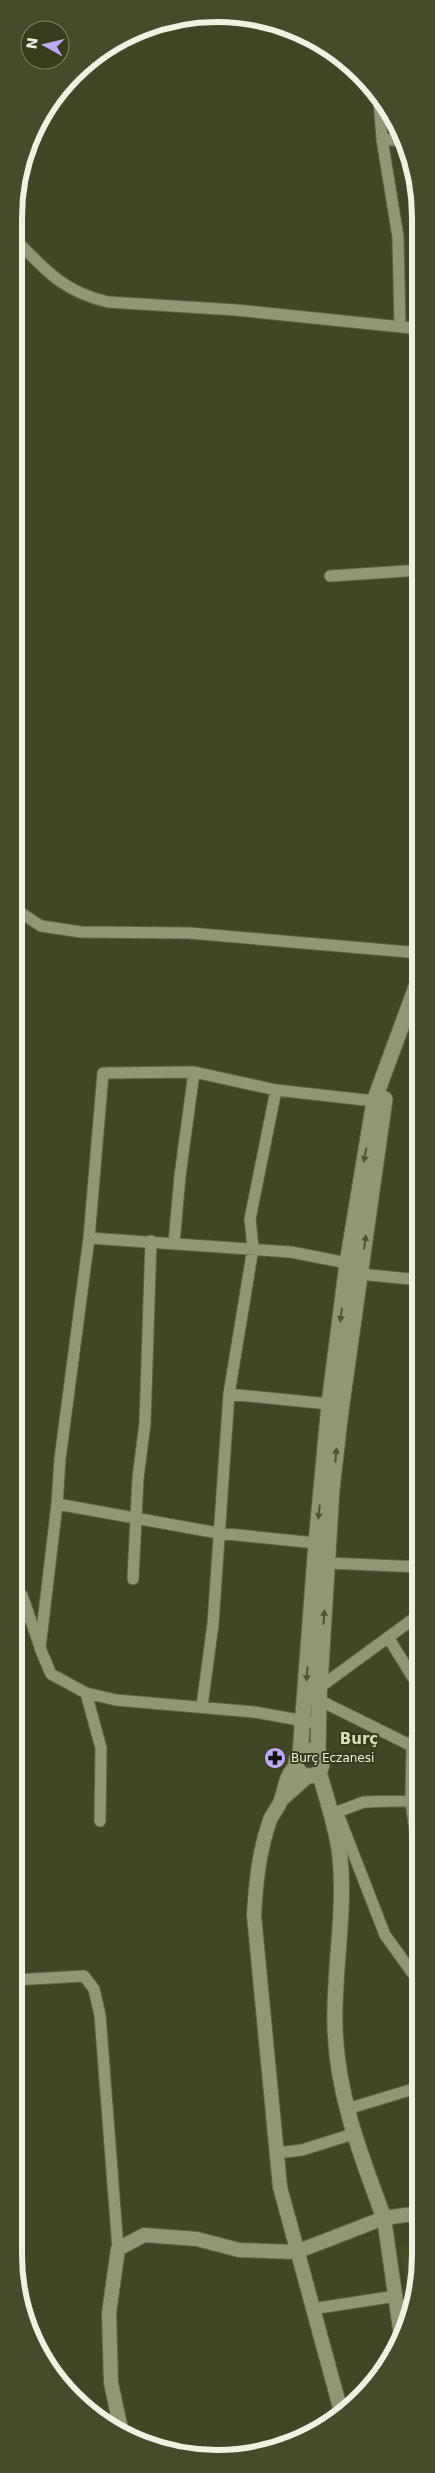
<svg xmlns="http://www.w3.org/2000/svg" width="435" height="2473" font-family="'DejaVu Sans',sans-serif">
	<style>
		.built { fill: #474e25 }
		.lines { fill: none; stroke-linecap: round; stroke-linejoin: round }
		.minor-casing { stroke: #5f6447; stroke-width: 13 }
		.tertiary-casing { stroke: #5f6447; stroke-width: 16 }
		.secondary-casing { stroke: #5f6447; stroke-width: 17 }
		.minor { stroke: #919774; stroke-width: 11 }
		.tertiary { stroke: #919774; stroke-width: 14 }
		.secondary { stroke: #919774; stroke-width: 15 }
		.oneway { fill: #4e5332 }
		.labels { text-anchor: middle; stroke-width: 4; stroke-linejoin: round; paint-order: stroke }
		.poi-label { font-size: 12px; fill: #eef2df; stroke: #373c1c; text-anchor: start }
		.quarter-label { font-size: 15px; font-weight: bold; fill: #d7dfb9; stroke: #373c1c }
		.rim { fill: none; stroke: #eef2df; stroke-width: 6 }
	</style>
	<rect width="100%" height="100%" fill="#414726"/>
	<path class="built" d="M420,2242V2282L411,2307L399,2246Z"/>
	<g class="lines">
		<g class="minor-casing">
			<path id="minor" d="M379,99L382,139L398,237L400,326
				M382,139L406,141
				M15,239C46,271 64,292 108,302L236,310L421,329
				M330,576L421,570
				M15,909L41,926L81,932L189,933L420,953
				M194,1072L276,1090L374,1101
				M89,1238L291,1252L347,1263
				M174,1243L180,1176L194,1072L103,1073L89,1238L60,1459L57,1504L40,1648L51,1674L86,1693L116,1700L254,1712L310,1722
				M360,1274L420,1280
				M229,1394L329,1404
				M57,1504L218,1533L316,1543
				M328,1563L420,1567
				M133,1579L138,1478L145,1423L151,1241
				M14,1590L22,1595L39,1644
				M388,1637L420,1689
				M316,1690L420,1614
				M86,1693L101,1748L100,1821
				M319,1700L412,1746L420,1747
				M202,1706L213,1624L229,1394L253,1248L250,1219L276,1090
				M331,1811L337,1812L364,1802L420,1800
				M338,1814L385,1935L419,1982
				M420,1871L411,1801L412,1746L420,1721
				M14,1980L84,1976L94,1989L100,2015L118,2249
				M347,2109L420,2087
				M276,2153L302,2150L353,2134
				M312,2309L396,2296"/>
		</g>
		<g class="tertiary-casing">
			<path id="tertiary" d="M296,1766C285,1776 286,1786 281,1800C279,1807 273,1813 270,1820C259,1851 256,1882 254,1915L280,2187L342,2415
				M281,1800L308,1776
				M384,2218L401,2336
				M122,2434L111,2383L109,2313L118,2249L144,2235L197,2239L239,2250L296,2252L384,2218L420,2213"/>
		</g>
		<g class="secondary-casing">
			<path id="secondary" d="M296 1763a13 13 0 1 1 26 0a13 13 0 1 1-26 0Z
				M318,1753L319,1700L332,1489L341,1411L385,1099
				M300,1754L316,1543L329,1404L347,1263L374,1101L420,976
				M319,1772C326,1797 335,1823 339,1849C347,1908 333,1969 335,2028C337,2095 361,2156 384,2218"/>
		</g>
		<use href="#minor" class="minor"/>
		<use href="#tertiary" class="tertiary"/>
		<use href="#secondary" class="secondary"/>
	</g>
	<defs><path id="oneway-solid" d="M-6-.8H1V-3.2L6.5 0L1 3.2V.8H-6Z" transform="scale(1.25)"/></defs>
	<g class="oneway">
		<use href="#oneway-solid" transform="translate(365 1155) rotate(100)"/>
		<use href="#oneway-solid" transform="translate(365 1242) rotate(-82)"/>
		<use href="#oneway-solid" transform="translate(341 1315) rotate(97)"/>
		<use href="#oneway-solid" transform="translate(336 1455) rotate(-84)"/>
		<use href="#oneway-solid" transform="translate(319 1512) rotate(96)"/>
		<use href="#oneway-solid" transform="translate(324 1617) rotate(-86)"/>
		<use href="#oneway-solid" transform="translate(307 1674) rotate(95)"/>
	</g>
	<defs>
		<g id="pharmacy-disc" transform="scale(1.125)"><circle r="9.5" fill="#bea9f5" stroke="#373c1c"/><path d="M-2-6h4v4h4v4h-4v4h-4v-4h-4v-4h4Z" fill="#111"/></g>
	</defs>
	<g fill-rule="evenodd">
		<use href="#pharmacy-disc" x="275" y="1758"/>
	</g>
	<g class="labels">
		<g class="poi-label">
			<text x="291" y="1762">Burç Eczanesi</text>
		</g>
		<g class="quarter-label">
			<text x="359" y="1744">Burç</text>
		</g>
	</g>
	<path d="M0 0H435V2473H0ZM217 22H217A195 195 0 0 1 412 217V2255A195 195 0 0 1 217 2450H217A195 195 0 0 1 22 2255V217A195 195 0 0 1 217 22Z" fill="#464b2c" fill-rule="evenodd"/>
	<path class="rim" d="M217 22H217A195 195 0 0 1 412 217V2255A195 195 0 0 1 217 2450H217A195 195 0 0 1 22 2255V217A195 195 0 0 1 217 22Z"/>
	<g transform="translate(45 45) rotate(278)"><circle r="24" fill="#373c1c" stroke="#80856a"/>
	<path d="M0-4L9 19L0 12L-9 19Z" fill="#bea9f5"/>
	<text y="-8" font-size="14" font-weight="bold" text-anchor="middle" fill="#eef2df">N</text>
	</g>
</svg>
